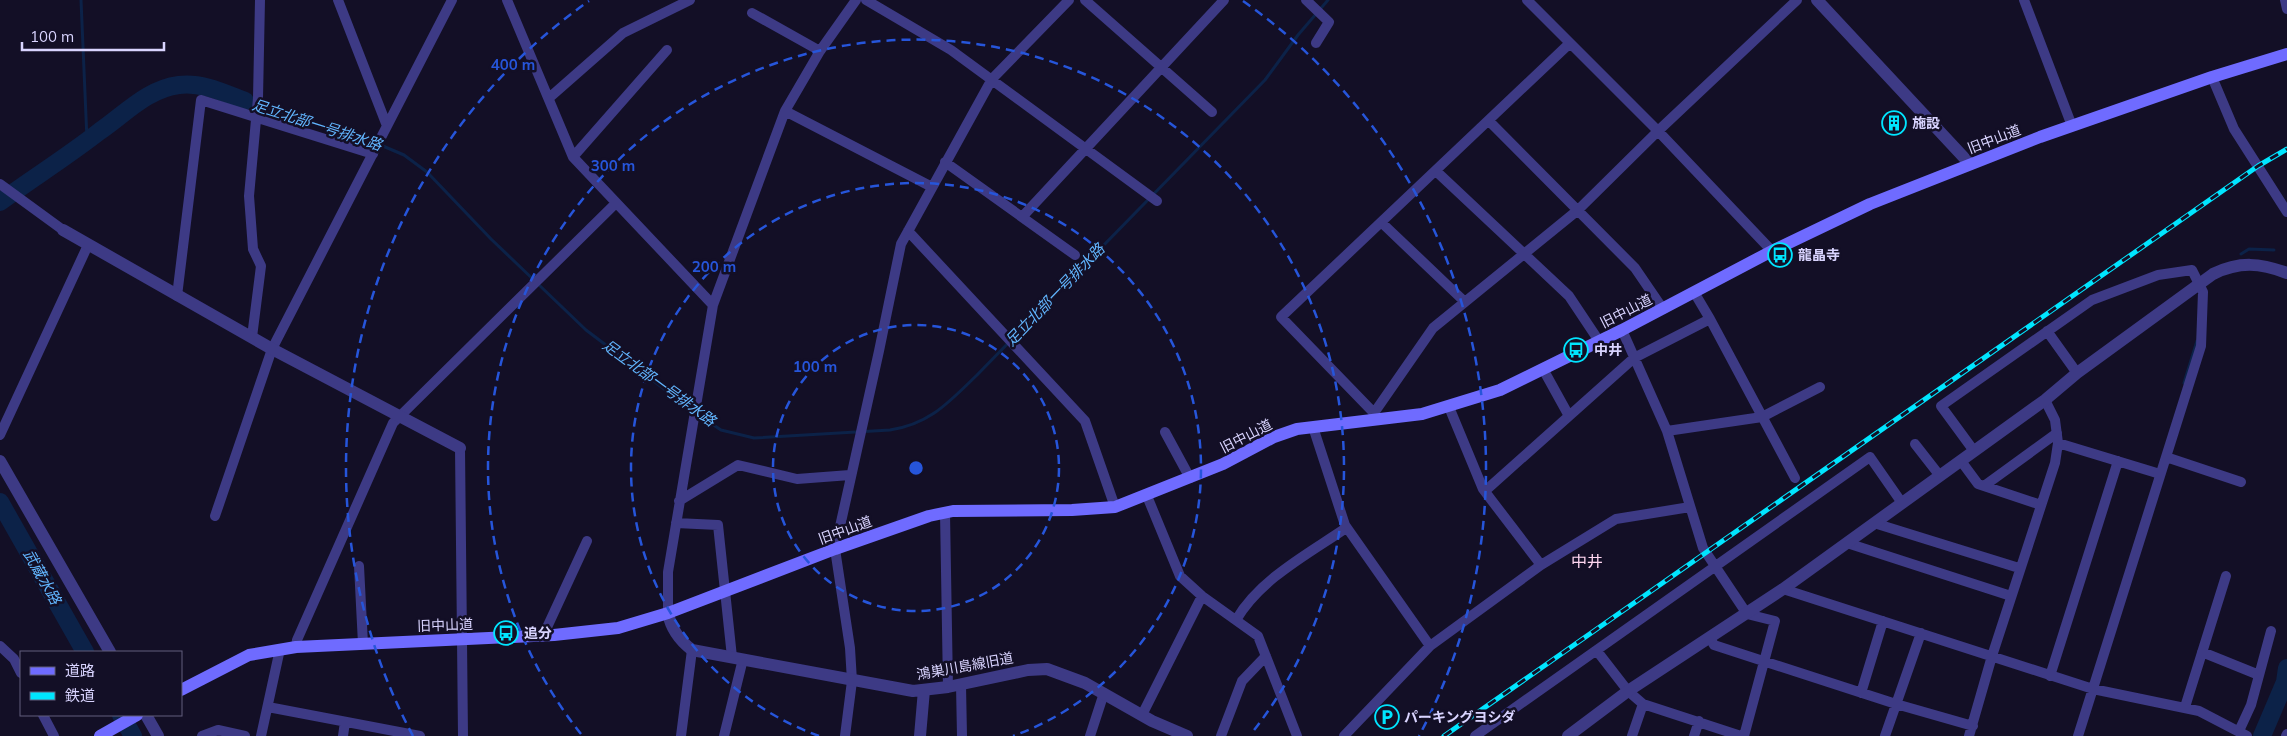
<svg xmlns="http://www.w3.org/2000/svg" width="2287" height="736" font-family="Mulish,'Noto Sans JP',sans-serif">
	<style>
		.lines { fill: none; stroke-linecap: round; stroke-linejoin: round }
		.stream { stroke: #0c2248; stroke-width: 3 }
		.river { stroke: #0c2248; stroke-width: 18 }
		.minor { stroke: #3d3a85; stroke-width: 10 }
		.tertiary { stroke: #3d3a85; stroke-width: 12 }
		.secondary { stroke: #6f6bff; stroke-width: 12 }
		.rail-casing { stroke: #00e5ff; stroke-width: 5 }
		.rail { stroke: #130f26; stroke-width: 3; stroke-dasharray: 9; stroke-linecap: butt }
		.ring { fill: none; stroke: #2655da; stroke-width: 2.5; stroke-dasharray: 9 6 }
		.labels { text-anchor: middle; stroke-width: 5; stroke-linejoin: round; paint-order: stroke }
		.poi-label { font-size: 14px; font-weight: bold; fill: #d9d4ff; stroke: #130f26; text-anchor: start }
		.street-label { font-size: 14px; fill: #d9d4ff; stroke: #130f26 }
		.water-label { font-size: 15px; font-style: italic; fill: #62b6ff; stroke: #130f26 }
		.quarter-label { font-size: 16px; fill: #ffd6f0; stroke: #130f26 }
		.centre { fill: #2655da; stroke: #130f26; stroke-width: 2.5 }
		.ring-label { font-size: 15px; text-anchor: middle; font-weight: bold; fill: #2655da; stroke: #130f26; stroke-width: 5; stroke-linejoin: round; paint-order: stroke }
	</style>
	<rect width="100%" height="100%" fill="#130f26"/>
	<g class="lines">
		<path class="stream" d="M81,0L87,140
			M245,101L357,135L404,155L427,172L491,239L586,330L692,410
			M2241,254L2249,249L2274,250
			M2184,383L2197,341
			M697,414L721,430L754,438L890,430C930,424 949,402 977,375L1265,80L1298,35L1328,0"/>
		<path class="river" d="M0,202C33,178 68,156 100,131C125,114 147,89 179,85C202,82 224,93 245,101
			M0,502L85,652
			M121,715L133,736
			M2262,736L2285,682L2287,668"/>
		<path class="minor" d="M338,0L387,126
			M507,0L573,157L713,305
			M866,0L951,50L1157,201
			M1085,0L1212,112
			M1306,0L1329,22L1316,43
			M1527,0L1658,131L1772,251
			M2024,0L2072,126
			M2285,0L2287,9
			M752,13L820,51
			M2212,77L2234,129L2287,212
			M549,98L623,33L690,0
			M785,111L932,187
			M1489,121L1635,268L1663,309
			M573,157L667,50
			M945,162L1075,255
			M1437,172L1569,296L1599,341
			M0,184L63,230
			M1023,216L1224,0
			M1382,223L1465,302
			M908,231L1085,421L1115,507
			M1694,292L1710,319L1795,478
			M177,296L201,100L373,154
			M1622,330L1667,431L1703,548L1747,614L1775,621L1744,736
			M2047,331L2077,373
			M252,337L261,266L253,249L249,196L258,98L260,0
			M1543,369L1569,416
			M2045,400L2055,420L2058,443L2160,474
			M1449,407L1483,489L1541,565
			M1374,413L1281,317L1570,43
			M1375,419L1374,413L1433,328L1578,210L1658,131L1797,0
			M1313,427L1345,525L1430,646
			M1667,431L1762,417L1820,387
			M1165,432L1190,478
			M0,435L88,245
			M1915,444L1940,476
			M460,448L463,736
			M1974,451L1941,406L2092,300L2158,275L2192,270L2203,292L2201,346L2078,736
			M2166,457L2241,482
			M1961,461L1978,484L2041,505
			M1984,486L2057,433
			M1485,491L1634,358L1710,319
			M1147,496L1180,576L1202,596L1258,636L1297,736
			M679,501L738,465L797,479L850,475
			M945,513L948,687
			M215,516L272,349L452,0
			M676,523L718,525L732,657
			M1874,523L2019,568
			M1847,543L2011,596
			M359,566L363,644
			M1783,589L2093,689L2199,711L2247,736
			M668,613V572L713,305L785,111L820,51L856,0
			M1236,620C1260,579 1308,554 1346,528
			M543,636L587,541
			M1710,638L1714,645L1896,704L1973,726
			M0,646L14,659L21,673
			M296,647L297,640L393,423L616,203
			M1597,651L1628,691L1643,704L1741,736
			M2202,652L2259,675
			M2050,676L2118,461
			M961,685L962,736
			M1861,693L1883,621
			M268,707L420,736
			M2185,707L2226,576
			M43,715L54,736
			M1142,715L1202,596
			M2239,731L2251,705L2271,631
			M202,736L218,730L245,736
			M261,736L280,649
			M343,736L345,722
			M681,736L692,650
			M724,736L743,659
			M845,736L852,681L850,648L835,549L879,351L901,244L992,79L1069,0
			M1090,736L1104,693
			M1221,736L1242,681L1266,656
			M1344,736L1430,646L1541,565L1616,519L1690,507
			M1475,736L1870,457L1902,503
			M1632,736L1643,704
			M1694,736L1699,721
			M1885,736L1921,633
			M1969,736L1992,656L2055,463L2058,443
			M2286,736L2287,734"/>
		<path class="tertiary" d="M1817,0L1970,164
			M63,230L272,349L460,448
			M0,461L110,652
			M668,613C671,629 679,640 692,650L913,691L948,687L1028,670L1047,669L1085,683L1152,721L1187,736
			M146,715L158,736
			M920,736L924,690
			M1568,736L1628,691L1783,589L2045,400L2077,373L2213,274C2240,261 2260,263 2287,273"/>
		<path class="secondary" d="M181,690L249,655L296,647L554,635L618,628L668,613L835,549L929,516L953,511L1072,510L1115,507L1223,464L1274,437L1297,429L1422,414L1500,390L1622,330L1772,251L1870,204L2040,137L2212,77L2287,54
			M100,736L137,715"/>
		<g class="rail-casing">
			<path id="rail" d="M1444,736L2258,166L2287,149"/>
		</g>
		<use href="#rail" class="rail"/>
	</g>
	<g class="ring">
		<circle cx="916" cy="468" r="143"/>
		<path d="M819 736A285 285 0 1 1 1013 736"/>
		<path d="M581 734A428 428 0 1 1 1251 734"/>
		<path d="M413 736A570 570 0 0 1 589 1M1243 1A570 570 0 0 1 1419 736"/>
	</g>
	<defs>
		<g id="building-ring" transform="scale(1.25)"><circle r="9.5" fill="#130f26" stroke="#00e5ff" stroke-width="1.5"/><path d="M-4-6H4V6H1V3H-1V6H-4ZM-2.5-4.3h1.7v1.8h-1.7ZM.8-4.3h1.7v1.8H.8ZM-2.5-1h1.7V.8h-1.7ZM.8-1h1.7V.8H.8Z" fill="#00e5ff"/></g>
		<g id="bus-ring" transform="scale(1.25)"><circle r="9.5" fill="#130f26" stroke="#00e5ff" stroke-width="1.5"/><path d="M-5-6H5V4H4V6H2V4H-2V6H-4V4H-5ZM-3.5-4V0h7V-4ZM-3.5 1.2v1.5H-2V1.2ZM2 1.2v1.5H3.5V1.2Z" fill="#00e5ff"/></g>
		<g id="parking-ring" transform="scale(1.25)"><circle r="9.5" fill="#130f26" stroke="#00e5ff" stroke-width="1.5"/><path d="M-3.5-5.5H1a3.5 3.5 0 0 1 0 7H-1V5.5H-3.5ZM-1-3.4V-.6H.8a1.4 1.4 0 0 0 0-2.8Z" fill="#00e5ff"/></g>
	</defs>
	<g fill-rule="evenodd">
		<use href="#building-ring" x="1894" y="123"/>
		<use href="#bus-ring" x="1780" y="255"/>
		<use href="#bus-ring" x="1576" y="350"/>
		<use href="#bus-ring" x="506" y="633"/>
		<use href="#parking-ring" x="1387" y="717"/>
	</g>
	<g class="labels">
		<g class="poi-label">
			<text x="1912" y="128">施設</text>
			<text x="1798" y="260">龍晶寺</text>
			<text x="1594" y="355">中井</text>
			<text x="524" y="638">追分</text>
			<text x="1404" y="722">パーキングヨシダ</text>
		</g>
		<g class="street-label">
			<text transform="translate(1994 139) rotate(-21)" y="5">旧中山道</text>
			<text transform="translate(1626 311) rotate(-27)" y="5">旧中山道</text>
			<text transform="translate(1246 436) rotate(-27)" y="5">旧中山道</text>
			<text transform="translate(845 530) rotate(-20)" y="5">旧中山道</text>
			<text transform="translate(445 625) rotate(-2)" y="5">旧中山道</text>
			<text transform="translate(965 666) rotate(-10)" y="5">鴻巣川島線旧道</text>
		</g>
		<g class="water-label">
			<text transform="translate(317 125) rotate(18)" y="5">足立北部一号排水路</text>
			<text transform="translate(1055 295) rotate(-46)" y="5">足立北部一号排水路</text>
			<text transform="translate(659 383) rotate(36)" y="5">足立北部一号排水路</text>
			<text transform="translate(42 577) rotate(61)" y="5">武蔵水路</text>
		</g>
		<g class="quarter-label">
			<text x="1587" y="567">中井</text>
		</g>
	</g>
	<circle cx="916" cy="468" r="8" class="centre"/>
	<g class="ring-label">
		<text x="513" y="70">400 m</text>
		<text x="613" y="171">300 m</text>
		<text x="714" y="272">200 m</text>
		<text x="815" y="372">100 m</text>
	</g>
	<rect x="20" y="651" width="162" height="65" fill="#130f26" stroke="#625e7d"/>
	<rect x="30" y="667" width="25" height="8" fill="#6f6bff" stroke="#625e7d"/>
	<text x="65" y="676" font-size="15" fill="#d9d4ff">道路</text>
	<rect x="30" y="692" width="25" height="8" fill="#00e5ff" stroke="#625e7d"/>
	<text x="65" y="701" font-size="15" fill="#d9d4ff">鉄道</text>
	<path d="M22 42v8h142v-8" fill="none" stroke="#d9d4ff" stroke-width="2.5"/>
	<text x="30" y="42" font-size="15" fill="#d9d4ff" stroke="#130f26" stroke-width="4" paint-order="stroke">100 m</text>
</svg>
